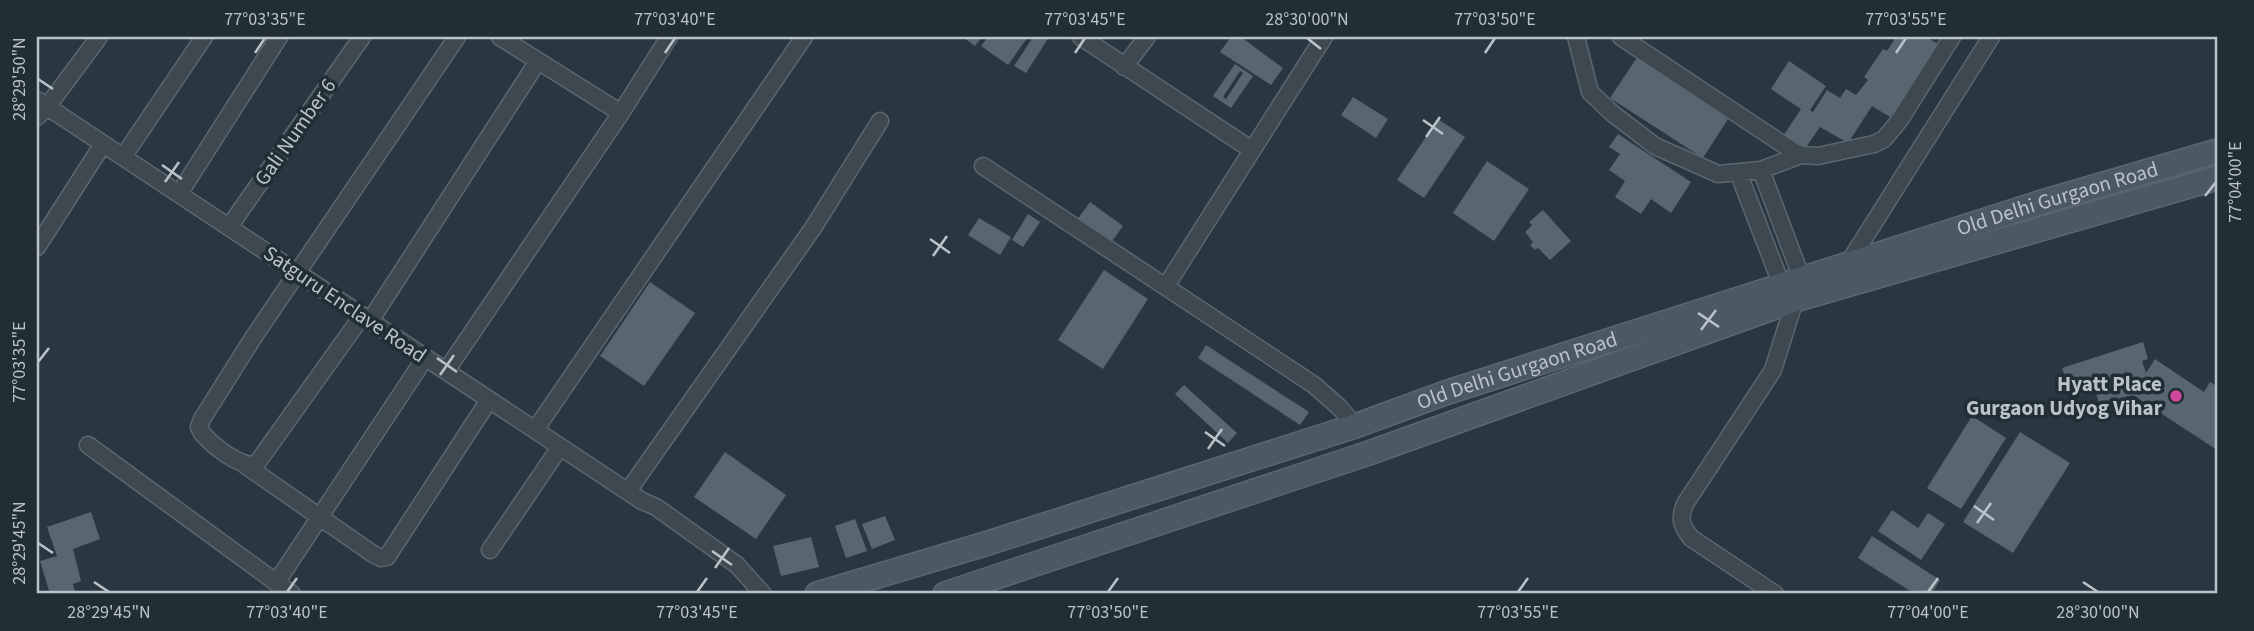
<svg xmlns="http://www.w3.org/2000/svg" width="2254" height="631" font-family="'Source Sans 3',sans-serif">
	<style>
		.building { fill: #586670; fill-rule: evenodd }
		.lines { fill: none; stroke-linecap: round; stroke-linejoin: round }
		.street-casing { stroke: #5c666e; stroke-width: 19 }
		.secondary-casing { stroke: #5c666e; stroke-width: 26 }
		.street { stroke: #3e4850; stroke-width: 16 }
		.secondary { stroke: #4c5863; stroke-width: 23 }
		.ticks { fill: none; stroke: #bbc3ca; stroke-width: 2.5 }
		.hotel-dot { fill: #d1479c; stroke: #222e36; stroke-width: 2.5 }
		.labels { text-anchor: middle; stroke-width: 7; stroke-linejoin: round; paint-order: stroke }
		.street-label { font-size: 21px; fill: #bbc3ca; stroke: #222e36 }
		.poi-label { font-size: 21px; font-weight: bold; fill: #bbc3ca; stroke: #222e36; text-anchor: end }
		.neatline { fill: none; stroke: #bbc3ca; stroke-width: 2.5 }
		.ticks-label { font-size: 18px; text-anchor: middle; fill: #bbc3ca }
	</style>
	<rect width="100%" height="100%" fill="#2a3740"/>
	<path class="building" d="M963,37H982L975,46Z
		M988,37H1028L1008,65L981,46Z
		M1033,37H1049L1026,73L1014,66Z
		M1231,37H1241L1283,68L1271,85L1220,52Z
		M1896,37H1926L1938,44L1918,74L1920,75L1890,117L1872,106L1848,143L1820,127L1802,153L1781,139L1801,109L1771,89L1789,61L1826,86L1810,110L1813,112L1827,90L1840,98L1846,89L1856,95L1868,80L1864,77L1883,49L1887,51Z
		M1638,56L1730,116L1703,158L1610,98Z
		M1235,64L1253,76L1231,108L1213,96ZM1240,71L1243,73L1226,99L1223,97Z
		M1353,97L1388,119L1376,138L1341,115Z
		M1438,119L1465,137L1424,198L1397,180Z
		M1618,134L1691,182L1671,213L1651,199L1641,214L1615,197L1625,181L1609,170L1620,154L1609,147Z
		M1487,161L1529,189L1494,241L1453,213Z
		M1090,202L1123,226L1110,244L1077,220Z
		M1543,210L1571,241L1550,260L1538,248L1535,250L1530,245L1533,242L1525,232L1532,225L1529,222Z
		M1028,214L1040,222L1023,247L1012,240Z
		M979,218L1011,237L1000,255L968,235Z
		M1104,270L1148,299L1103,369L1058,340Z
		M650,282L695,313L644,386L600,356Z
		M2143,342L2148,359L2142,361L2146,373L2155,359L2204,392L2210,382L2217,386V450L2133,395L2100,406L2095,390L2072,397L2062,368Z
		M1206,345L1309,412L1300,425L1198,358Z
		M1184,385L1237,433L1228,443L1175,394Z
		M1972,416L2006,438L1961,509L1927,488Z
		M2020,432L2070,463L2013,553L1963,522Z
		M725,452L786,495L756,539L694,497Z
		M1892,510L1918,528L1928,513L1945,524L1921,560L1878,531Z
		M91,512L100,539L73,549L81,581L73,584L75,592L50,594L40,561L57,556L47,527Z
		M885,516L895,540L872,549L862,524Z
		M855,519L867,551L846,558L835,526Z
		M1872,536L1940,580L1931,594H1915L1858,558Z
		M811,537L819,567L781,576L773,546Z"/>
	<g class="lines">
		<g class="street-casing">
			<path id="street" d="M500,37L621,113
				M1081,37L1252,150
				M1576,37L1590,92L1612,113L1655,146L1718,174L1761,170L1801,155
				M1621,37L1793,151L1801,155L1818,156L1874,144L1884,139L1899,121L1952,37
				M1124,67L1147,37
				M37,100L642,501L656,507L737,565L763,594
				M37,117L47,107L99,37
				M123,157L204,37
				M983,166L1314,385L1339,407L1355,426
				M1761,170L1802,279
				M1740,172L1743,185L1782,286
				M179,194L279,37
				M229,227L362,37
				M37,247L103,144
				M1846,267L1991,37
				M1166,286L1324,37
				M362,316L255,466C236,464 214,447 202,433L199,427L202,419L253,338L457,37
				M370,321L538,61
				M446,371L621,113L669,37
				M535,430L804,37
				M88,445L292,594
				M245,465L373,554L381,558L387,557L489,400
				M628,491L813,228L880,121
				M490,550L560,447
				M276,583L425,358
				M1775,594L1691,538C1681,525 1679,519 1685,504L1773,370L1795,300"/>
		</g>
		<g class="secondary-casing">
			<g id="secondary">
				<path id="s1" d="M817,594L985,544L1355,426L1448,392L2042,202L2217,151"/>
				<path d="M945,594L1366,454L1795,300L2217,178"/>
			</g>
		</g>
		<use href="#street" class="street"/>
		<use href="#secondary" class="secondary"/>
	</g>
	<path class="ticks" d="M1307,38L1321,49M255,53L265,38M665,53L675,38M1075,53L1085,38M1485,53L1495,38M1896,53L1906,38M38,79L53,89M1423,120L1443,134M1426,137L1440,117M162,165L182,179M165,182L179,162M2205,196L2216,182M930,239L950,253M933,256L947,236M1698,313L1719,327M1701,330L1716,310M437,358L457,372M38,362L49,348M440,375L454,355M1205,432L1225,446M1208,449L1222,429M1974,506L1994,520M1977,523L1991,503M38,543L53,553M712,551L732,565M715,568L729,548M94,582L109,592M2083,582L2098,592M287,592L297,578M697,592L707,578M1108,592L1118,578M1518,592L1528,578M1928,592L1938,578"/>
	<circle class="hotel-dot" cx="2176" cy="396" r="7"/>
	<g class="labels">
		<g class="street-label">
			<text transform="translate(295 132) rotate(-55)" y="7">Gali Number 6</text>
			<text dy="7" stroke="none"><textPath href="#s1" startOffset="1302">Old Delhi Gurgaon Road</textPath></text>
			<text transform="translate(345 304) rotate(34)" y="7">Satguru Enclave Road</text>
			<text dy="7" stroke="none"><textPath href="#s1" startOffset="735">Old Delhi Gurgaon Road</textPath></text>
		</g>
		<g class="poi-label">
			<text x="2162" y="391">Hyatt Place<tspan x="2162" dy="24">Gurgaon Udyog Vihar</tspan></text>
		</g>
	</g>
	<rect width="2254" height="631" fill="none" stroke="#222e36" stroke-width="77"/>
	<rect x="38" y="38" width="2178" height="554" class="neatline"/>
	<g class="ticks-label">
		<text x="265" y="25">77°03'35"E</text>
		<text x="675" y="25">77°03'40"E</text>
		<text x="1085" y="25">77°03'45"E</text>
		<text x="1307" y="25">28°30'00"N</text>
		<text x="1495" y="25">77°03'50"E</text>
		<text x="1906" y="25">77°03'55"E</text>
		<text transform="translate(19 79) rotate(-90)" y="6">28°29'50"N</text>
		<text transform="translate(2235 182) rotate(-90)" y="6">77°04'00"E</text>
		<text transform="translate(19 362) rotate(-90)" y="6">77°03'35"E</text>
		<text transform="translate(19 543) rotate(-90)" y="6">28°29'45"N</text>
		<text x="109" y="618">28°29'45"N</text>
		<text x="287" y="618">77°03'40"E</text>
		<text x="697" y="618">77°03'45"E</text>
		<text x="1108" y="618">77°03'50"E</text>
		<text x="1518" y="618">77°03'55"E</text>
		<text x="1928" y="618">77°04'00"E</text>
		<text x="2098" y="618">28°30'00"N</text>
	</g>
</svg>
